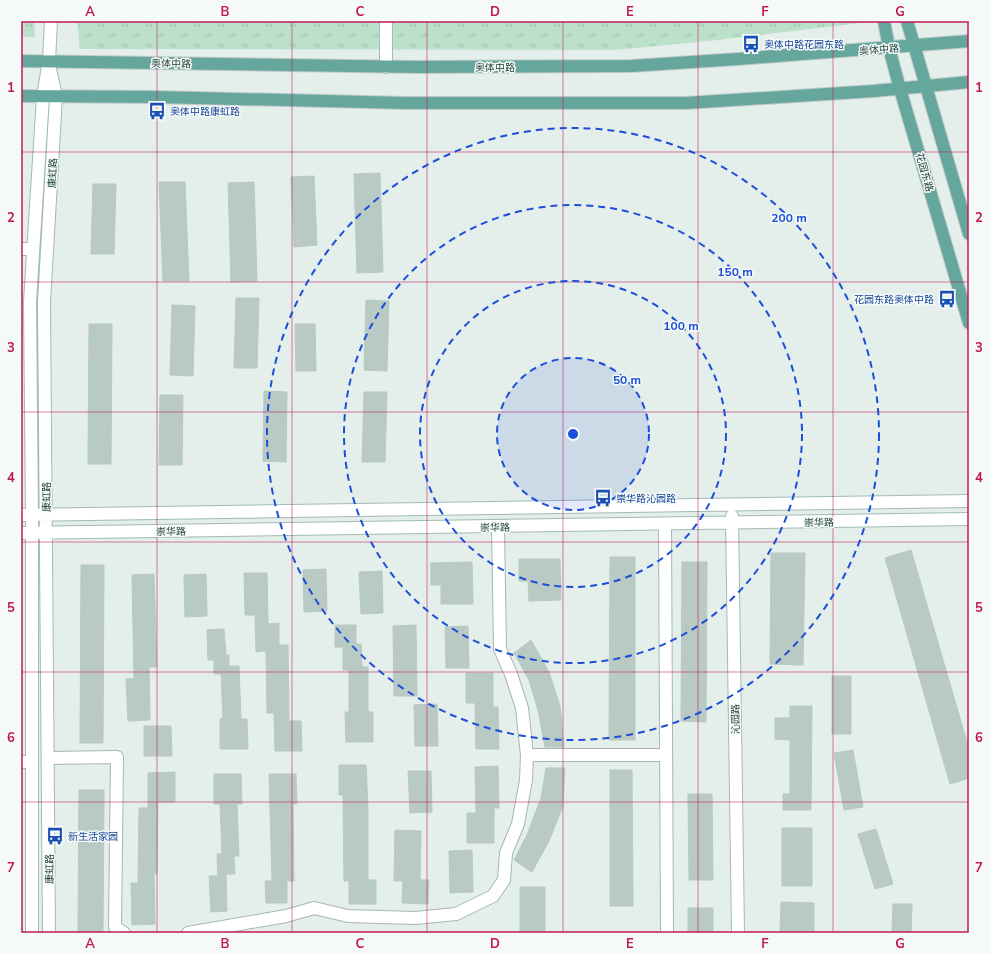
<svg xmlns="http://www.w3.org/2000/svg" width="990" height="954" font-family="'Nunito Sans','Noto Sans SC',sans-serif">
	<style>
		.grass { fill: url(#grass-tufts) }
		.building { fill: #b9cac4; stroke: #b6c9c3 }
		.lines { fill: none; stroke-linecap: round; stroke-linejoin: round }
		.street-casing { stroke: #a6b7b3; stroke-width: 14 }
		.secondary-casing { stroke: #a1bbb5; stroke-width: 14 }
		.primary-casing { stroke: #c1cac8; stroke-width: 14 }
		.street { stroke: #fff; stroke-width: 12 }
		.secondary { stroke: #fff; stroke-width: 12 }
		.primary { stroke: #66a79d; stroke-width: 12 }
		.grid { fill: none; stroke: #c2185b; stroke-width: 1; stroke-opacity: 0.55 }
		.ring { fill: none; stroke: #1d4ed8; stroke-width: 2; stroke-dasharray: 7 5 }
		.labels { text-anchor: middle; stroke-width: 3; stroke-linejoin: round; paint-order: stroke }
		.transit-label { font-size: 10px; fill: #164399; stroke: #f5faf8; text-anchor: start }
		.street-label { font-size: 10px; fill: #22423c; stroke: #f5faf8 }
		.centre { fill: #1d4ed8; stroke: #f5faf8; stroke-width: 2 }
		.ring-label { font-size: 12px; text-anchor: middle; font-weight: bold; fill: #1d4ed8; stroke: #f5faf8; stroke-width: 3; stroke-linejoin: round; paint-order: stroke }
		.neatline { fill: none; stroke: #c2185b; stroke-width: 1.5 }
		.grid-label { font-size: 13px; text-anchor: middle; font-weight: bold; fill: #c2185b }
	</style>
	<defs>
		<pattern id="grass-tufts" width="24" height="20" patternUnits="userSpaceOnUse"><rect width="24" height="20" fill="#bce1ca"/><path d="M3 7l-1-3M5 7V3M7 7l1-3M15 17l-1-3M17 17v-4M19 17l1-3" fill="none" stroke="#a1c2ae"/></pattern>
	</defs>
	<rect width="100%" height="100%" fill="#e4eeeb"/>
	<path class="grass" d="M21,21H34L35,37H21Z
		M77,21H859L860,23L718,40L615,50L80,49Z"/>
	<path class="building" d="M380,173L383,272L357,273L354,174Z
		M314,176L317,245L294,247L291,177Z
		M159,182H185L189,281H163Z
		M254,182L257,281L231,282L228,183Z
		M93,184H116L114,254H91Z
		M236,298H259L257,368H234Z
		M366,300L389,301L387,371L364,370Z
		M172,305L195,306L193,376L170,375Z
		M89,324H112L111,464H88Z
		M295,324H315L316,371H296Z
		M264,391L287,392L286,462L263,461Z
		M364,392H387L385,462H362Z
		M160,395H183L182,465H159Z
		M911,550L969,749V778L950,784L885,558Z
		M771,553H805L803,665L770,664Z
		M610,557H635V740H609Z
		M519,559H560L561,600L529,601L528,581H519Z
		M472,562L473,604H441V585H431V563Z
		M682,562H707L706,722L681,721Z
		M81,565H104L103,743H80Z
		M326,569L327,611L304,612L303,570Z
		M382,571L383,613L361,614L359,572Z
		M244,573H267L268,624L279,623V645H288L289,721H301L302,751H275L274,713H267L266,651L256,652L255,615H245Z
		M154,574L157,667H149L150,720L128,721L126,679H134L132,575Z
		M206,574L207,616L185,617L184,575Z
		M335,625H356V644H361L362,667H368V712H373V742H346L345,712H349V670H343V647H335Z
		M416,625L417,696H394L393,626Z
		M468,626L469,668H446L445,627Z
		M224,629L226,655H229V666H239L241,719H247L248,749H220V719H223L221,674H214V660H208L207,630Z
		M531,640L549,672L560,706L564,747H545L538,710L529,680L514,653Z
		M466,673H493V707H498L499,749H476L475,703H466Z
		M832,676H851V734H832Z
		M437,704L438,746H415L414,705Z
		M790,706H812L811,810H783V794H790V740L775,739V718H790Z
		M144,726H171L172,756H144Z
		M853,750L863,807L844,810L834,753Z
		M339,765H366L368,808V880H376V904H349V881H344L343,795H339Z
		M498,766L499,808H494V843H467V813H476L475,767Z
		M546,768H565L563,806L549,841L532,872L514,860L527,835L541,798Z
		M610,770H632L633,906H610Z
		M408,771H431L432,812L410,813Z
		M175,772V802H158L157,874H154L155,924L132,925L131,883H138L139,808H148V773Z
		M214,774H241L242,804H237L239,856H234L235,874H226L227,911L211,912L209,876H218L217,854H222L220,804H214Z
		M269,774H296L297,804H293L294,881H287V903H266L265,881H272Z
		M79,790H104L103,933H78Z
		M688,794H712L713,880H689Z
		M782,828H812V886H782Z
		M876,829L893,884L875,889L858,834Z
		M395,830L421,831L420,880H429L428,904L402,903L403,881H394Z
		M472,850L473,892L450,893L449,851Z
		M520,887H545V933H520Z
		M781,902L814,903V933H780Z
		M893,904H912L911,933H892Z
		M688,908H713V933H688Z"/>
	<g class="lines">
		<g class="street-casing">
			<path id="street" d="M21,249H33
				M665,524L667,933
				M527,755H666
				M48,758L117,757L115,927L124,933
				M21,762H32
				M188,933L286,916L314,908L348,916L415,918L456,914L493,896L504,880L506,853L518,824L526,780L527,755L522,708L511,674L500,649L498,527"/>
		</g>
		<g class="secondary-casing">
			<path id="secondary" d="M386,21V67
				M21,515L969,501
				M732,516L738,933
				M21,533L969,519
				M32,933V515L30,302L43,96L49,61L51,21
				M49,933L44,302L56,96L50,69"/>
		</g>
		<g class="primary-casing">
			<path id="primary" d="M884,21L889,48L900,89L969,323
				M907,21L969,234
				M21,61L418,67L631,66L738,59L969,41
				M21,96L156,97L407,103H686L874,91L969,82"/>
		</g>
		<use href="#street" class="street"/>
		<use href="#secondary" class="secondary"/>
		<use href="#primary" class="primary"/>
	</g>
	<path class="grid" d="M157,21V933M292,21V933M427,21V933M563,21V933M698,21V933M833,21V933M21,152H969M21,282H969M21,412H969M21,542H969M21,672H969M21,802H969"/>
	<circle cx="573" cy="434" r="76" fill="#1d4ed8" fill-opacity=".12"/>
	<g class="ring">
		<circle cx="573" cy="434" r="76"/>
		<circle cx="573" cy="434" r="153"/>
		<circle cx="573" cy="434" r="229"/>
		<circle cx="573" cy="434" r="306"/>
	</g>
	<defs>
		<g id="bus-bare" transform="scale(1.38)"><path d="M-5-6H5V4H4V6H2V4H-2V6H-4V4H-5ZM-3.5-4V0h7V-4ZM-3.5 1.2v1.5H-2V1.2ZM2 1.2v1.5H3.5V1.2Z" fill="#1a4fb4" stroke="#f5faf8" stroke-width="2.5" paint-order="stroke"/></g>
	</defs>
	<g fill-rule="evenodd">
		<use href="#bus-bare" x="751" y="44"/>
		<use href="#bus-bare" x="157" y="111"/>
		<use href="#bus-bare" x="947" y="299"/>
		<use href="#bus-bare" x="603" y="498"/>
		<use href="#bus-bare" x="55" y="836"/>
	</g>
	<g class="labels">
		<g class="transit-label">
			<text x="764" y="48">奥体中路花园东路</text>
			<text x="170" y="115">奥体中路康虹路</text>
			<text x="934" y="303" text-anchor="end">花园东路奥体中路</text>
			<text x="616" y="502">崇华路沁园路</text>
			<text x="68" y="840">新生活家园</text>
		</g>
		<g class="street-label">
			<text transform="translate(879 49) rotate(-4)" y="4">奥体中路</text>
			<text transform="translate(171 63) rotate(1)" y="4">奥体中路</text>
			<text x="495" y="71">奥体中路</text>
			<text transform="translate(925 172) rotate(74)" y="4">花园东路</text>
			<text transform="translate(52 173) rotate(-87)" y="4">康虹路</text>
			<text transform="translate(46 497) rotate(-90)" y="4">康虹路</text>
			<text transform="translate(819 522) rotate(-1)" y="4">崇华路</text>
			<text transform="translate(495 527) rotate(-1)" y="4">崇华路</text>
			<text transform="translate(171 531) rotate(-1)" y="4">崇华路</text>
			<text transform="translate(735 719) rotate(-91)" y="4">沁园路</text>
			<text transform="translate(49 869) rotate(-90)" y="4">康虹路</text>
		</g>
	</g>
	<circle cx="573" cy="434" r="6" class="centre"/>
	<g class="ring-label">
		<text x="789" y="222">200 m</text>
		<text x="735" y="276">150 m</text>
		<text x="681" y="330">100 m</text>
		<text x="627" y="384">50 m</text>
	</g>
	<rect width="990" height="954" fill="none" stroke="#f5faf8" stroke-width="44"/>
	<rect x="22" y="22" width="946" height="910" class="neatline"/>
	<g class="grid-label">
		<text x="90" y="16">A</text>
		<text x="225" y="16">B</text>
		<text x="360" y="16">C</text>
		<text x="495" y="16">D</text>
		<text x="630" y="16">E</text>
		<text x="765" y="16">F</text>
		<text x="900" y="16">G</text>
		<text x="11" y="92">1</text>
		<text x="979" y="92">1</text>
		<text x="11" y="222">2</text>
		<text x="979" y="222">2</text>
		<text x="11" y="352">3</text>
		<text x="979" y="352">3</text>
		<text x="11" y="482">4</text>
		<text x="979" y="482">4</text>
		<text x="11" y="612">5</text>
		<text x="979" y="612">5</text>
		<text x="11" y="742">6</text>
		<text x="979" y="742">6</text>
		<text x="11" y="872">7</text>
		<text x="979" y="872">7</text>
		<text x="90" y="948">A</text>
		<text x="225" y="948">B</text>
		<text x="360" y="948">C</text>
		<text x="495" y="948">D</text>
		<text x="630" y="948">E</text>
		<text x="765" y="948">F</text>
		<text x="900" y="948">G</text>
	</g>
</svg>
